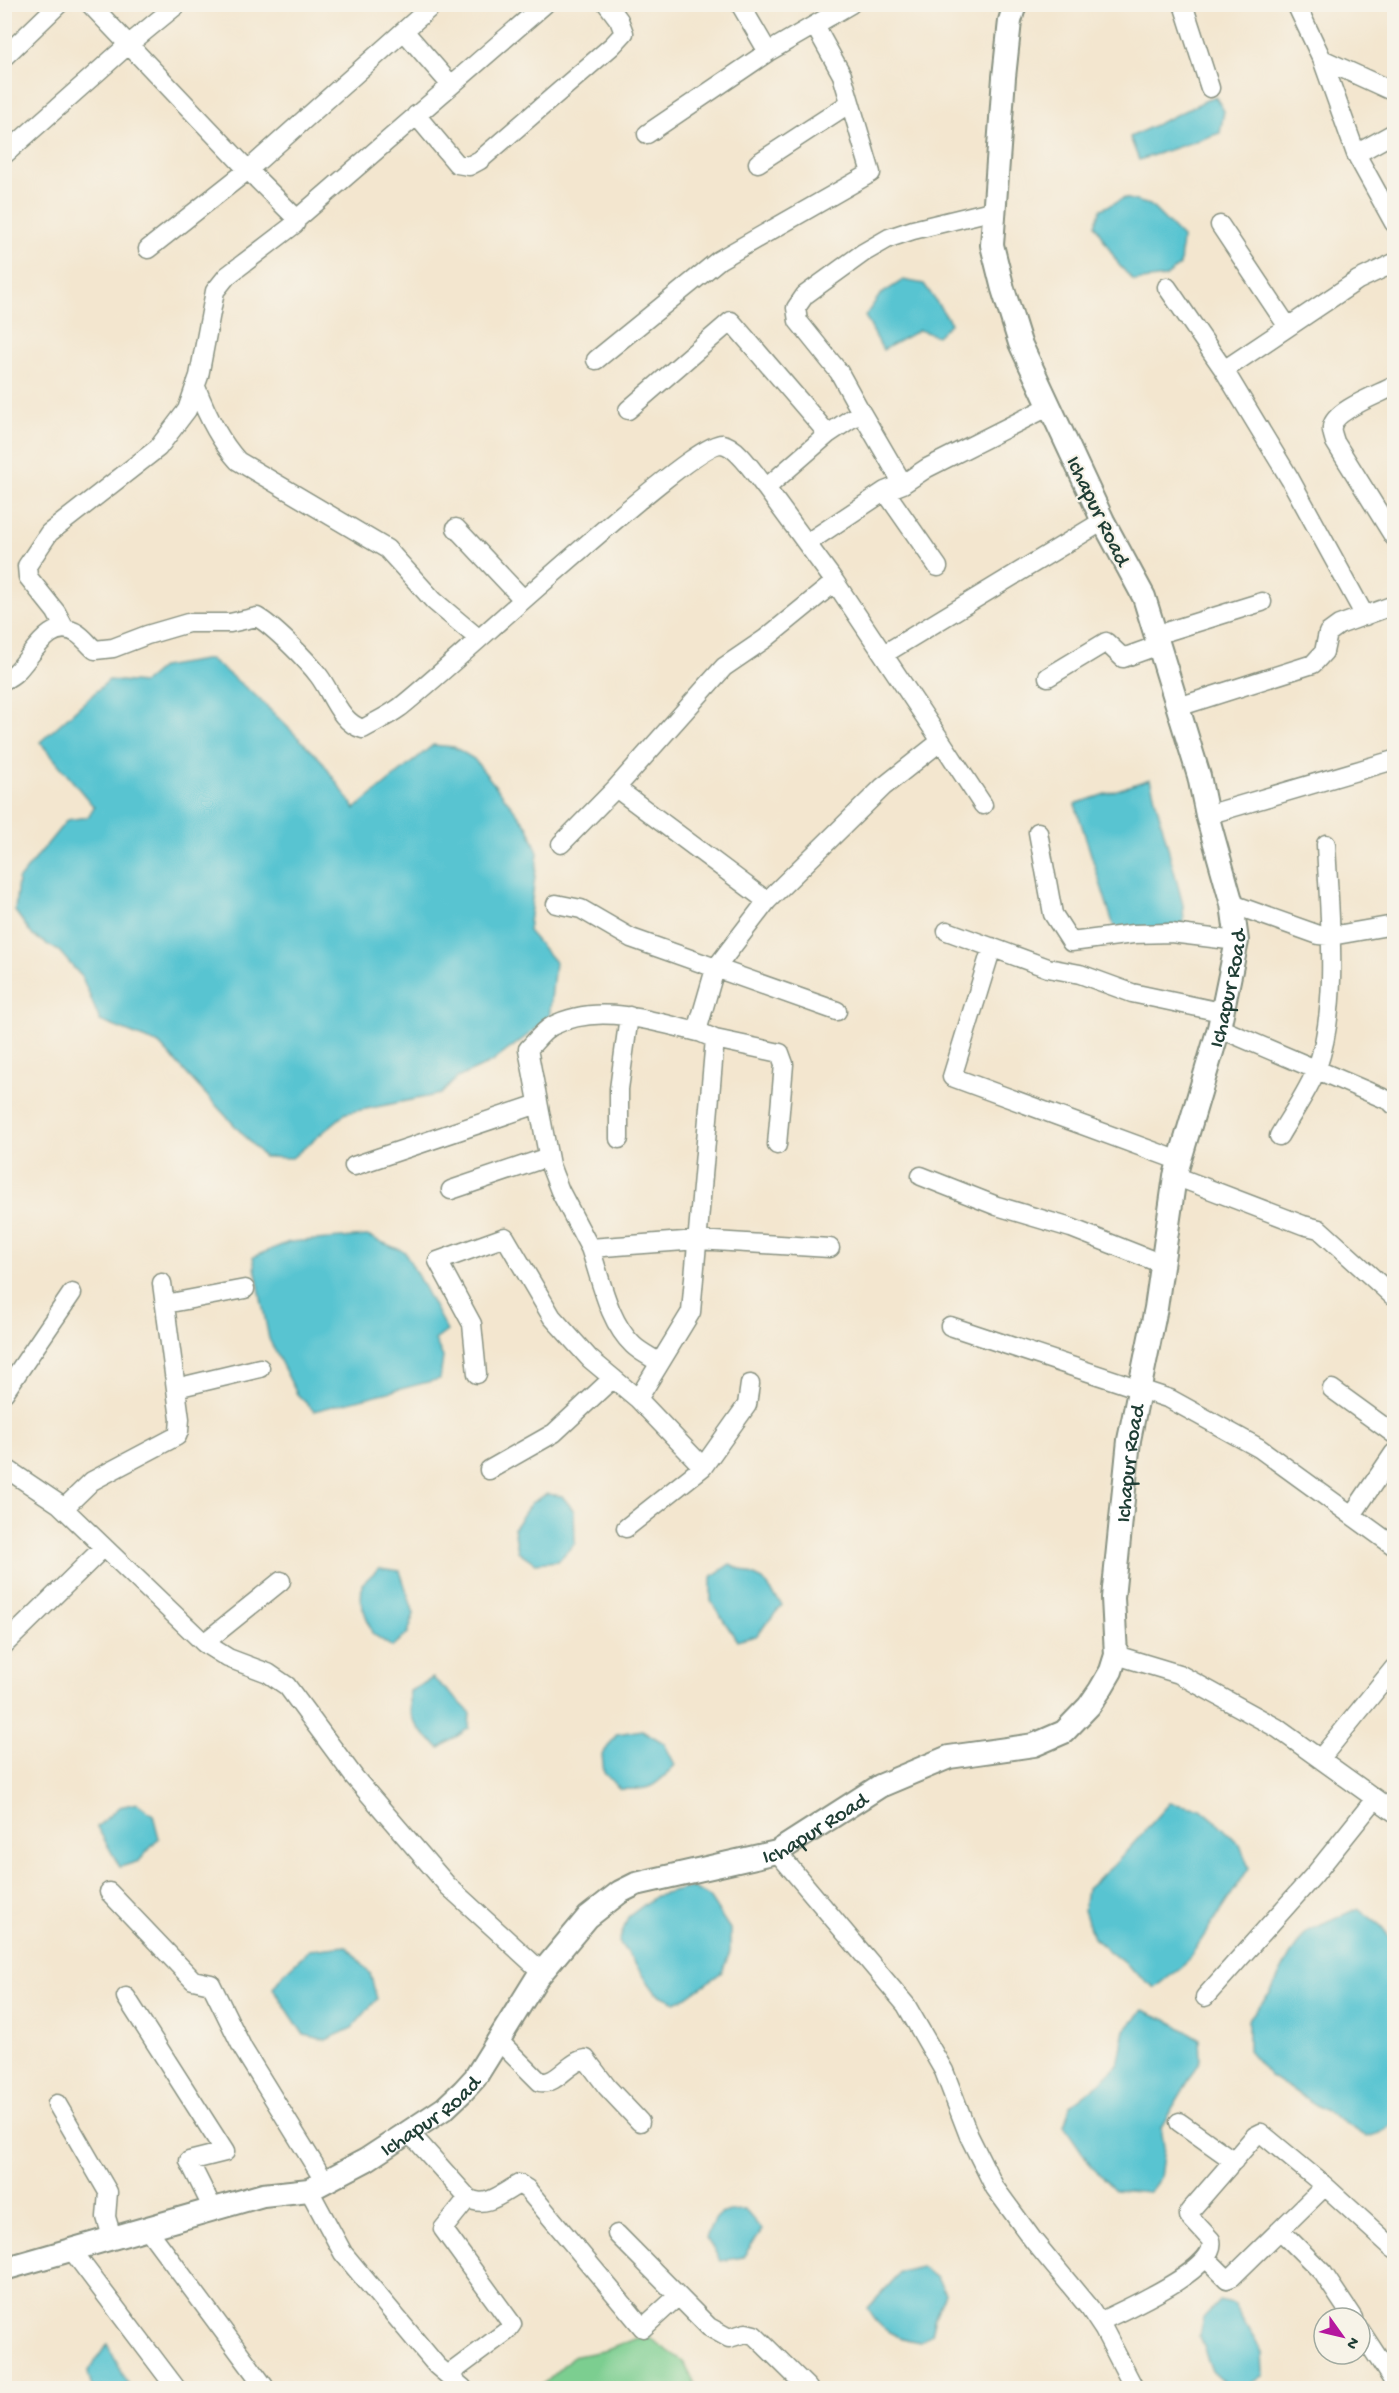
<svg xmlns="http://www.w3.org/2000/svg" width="1399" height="2393" font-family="'Gochi Hand',sans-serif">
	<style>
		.green { fill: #7bce90; stroke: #4d8662; stroke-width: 1.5 }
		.water { fill: #58c4d1; stroke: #3c8082; stroke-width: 1.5 }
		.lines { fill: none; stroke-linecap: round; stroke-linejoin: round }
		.minor-casing { stroke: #899282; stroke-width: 21 }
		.tertiary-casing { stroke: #899282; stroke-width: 26 }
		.minor { stroke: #fff; stroke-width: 18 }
		.tertiary { stroke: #fff; stroke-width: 22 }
		.labels { text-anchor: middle; stroke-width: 4.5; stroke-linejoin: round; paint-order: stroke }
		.street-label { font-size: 22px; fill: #1f3d34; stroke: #f7f3e8 }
	</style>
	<rect width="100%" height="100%" fill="#f7f3e8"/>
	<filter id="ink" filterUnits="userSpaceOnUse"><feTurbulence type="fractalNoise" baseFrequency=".0167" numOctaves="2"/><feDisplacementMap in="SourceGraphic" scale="12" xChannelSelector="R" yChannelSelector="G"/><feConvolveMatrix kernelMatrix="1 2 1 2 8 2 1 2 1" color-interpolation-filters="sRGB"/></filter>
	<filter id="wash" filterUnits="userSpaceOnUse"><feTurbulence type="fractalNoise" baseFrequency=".008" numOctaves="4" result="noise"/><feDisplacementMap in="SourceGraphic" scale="24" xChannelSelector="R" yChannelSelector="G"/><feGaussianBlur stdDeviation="1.35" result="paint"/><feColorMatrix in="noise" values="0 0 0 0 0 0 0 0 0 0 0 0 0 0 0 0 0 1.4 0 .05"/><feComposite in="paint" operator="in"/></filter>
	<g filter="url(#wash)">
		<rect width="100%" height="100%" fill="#f3e6cf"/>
		<path class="green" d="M645,2335L683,2361L697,2388H539L572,2357L607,2350Z"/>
		<path class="water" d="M1215,96L1224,111L1220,133L1139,160L1130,137Z
			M1125,198L1150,205L1182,237L1180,265L1165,277L1134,281L1119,265L1095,225L1101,209Z
			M903,280L924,284L951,323L937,336L919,330L883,350L865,316L880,295Z
			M210,659L256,696L321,760L355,809L433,745L454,747L474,759L528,827L538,853L528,931L555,962L549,1019L492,1062L457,1078L441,1094L346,1113L292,1158L264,1157L159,1044L100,1021L82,977L59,951L33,936L15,911L18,880L67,820L88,817L94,807L40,742L109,680L143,683L162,667Z
			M1150,779L1183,905L1184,924L1116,933L1075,804Z
			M367,1236L405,1252L447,1331L435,1340L443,1357L440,1379L314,1411L297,1394L269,1339L253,1257L289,1242Z
			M547,1494L562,1496L574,1511L575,1543L558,1561L535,1563L518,1551L514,1528L531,1503Z
			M730,1564L763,1580L782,1605L756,1636L737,1641L711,1601V1577Z
			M379,1568L400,1571L414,1614L408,1633L392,1647L372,1633L361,1602L362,1584Z
			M433,1678L470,1712L469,1728L440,1748C420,1732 405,1719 410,1691Z
			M642,1730L664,1743L675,1765C655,1787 650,1791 620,1789L604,1773L602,1755L617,1734Z
			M137,1803L153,1815L159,1838L139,1861L120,1867L97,1827L119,1807Z
			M1170,1803L1201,1809L1218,1823L1240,1845L1249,1868L1186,1963L1155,1988L1093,1938L1084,1910L1087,1889L1114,1865Z
			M692,1887L709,1897L730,1929V1952L722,1972L687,1997L675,2002L656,1993L619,1942L628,1917L656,1896Z
			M1358,1908L1381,1926L1394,1943V2123L1380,2133L1367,2137L1270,2076L1248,2050V2020L1270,1993L1290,1955L1306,1932Z
			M346,1946L370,1973L377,1999L352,2028L326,2040L304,2035L273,1988L284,1973L309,1950Z
			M1143,2010L1171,2022L1200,2039L1201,2060L1161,2127L1164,2147L1160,2178L1149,2193L1115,2190L1093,2168L1064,2126L1071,2105L1094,2088L1118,2065L1125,2030Z
			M745,2210L762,2230L743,2257L721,2261L706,2238C717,2213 718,2211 745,2210Z
			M921,2267L937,2278L945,2293L935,2317L931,2334L920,2342C896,2338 878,2330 868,2308L901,2272Z
			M1219,2301L1233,2304L1262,2352L1263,2375L1250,2384L1227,2385L1212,2371L1199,2336L1203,2318Z
			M107,2344L130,2388H92L88,2372Z"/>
	</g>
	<g filter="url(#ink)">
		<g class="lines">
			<g class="minor-casing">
				<path id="minor" d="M740,4L768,52
					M1183,4L1210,88
					M1296,4L1322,59L1394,92
					M404,31L451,85
					M4,57L59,4
					M1322,59L1356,154L1394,223
					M416,115L457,164L469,166L480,160L612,46L624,33L619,20L607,4
					M647,134L768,52L851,4
					M1356,154L1394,133
					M4,155L128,45L178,4
					M758,163L850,103
					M297,219L545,4
					M1220,225L1288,327
					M148,249L248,170L434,4
					M1167,287L1224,370L1290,479L1365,616
					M596,360L719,260L871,173L842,75L815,26
					M1224,370L1358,280L1394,263
					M1394,386C1380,394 1334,410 1332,427C1331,431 1334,438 1335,442L1394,537
					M196,387C206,413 219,440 238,461L387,549L434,601L479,639
					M861,412L839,372L798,321L796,308L805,295L863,253L889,238L913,230L995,210
					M828,434L861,412L903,484
					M766,488L835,582L941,741L883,787L767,901L715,969L697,1031L715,1039L780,1053L784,1064L777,1145
					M885,491L938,567
					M456,528L523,599
					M807,543L885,491L903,484L927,468L1050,406
					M65,629L56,612L28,577L27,566L49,533L158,448L187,410L199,376L215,291L227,276L295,224L297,219L248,170L90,4
					M1156,635L1262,602
					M884,654L1103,521
					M1048,677L1106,642L1123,658L1159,645
					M4,680C8,678 13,675 16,672C32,657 50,615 78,634C84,638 89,645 95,650L113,648L147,635L188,623H230L257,617C273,626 307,660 319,676C332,693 340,723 363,729C375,722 388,716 399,708C442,676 693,440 722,444C738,446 756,476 766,488L828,434L731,321L628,410
					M1178,707L1313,664L1324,652L1328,633L1339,625L1394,605
					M941,741L983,805
					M1207,815L1394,760
					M1038,832L1053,914L1071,942L1133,934L1171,933L1237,941
					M561,844L616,788
					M767,901L616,788L724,667L765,639L835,582
					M556,904L581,909L631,938L837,1011
					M1232,904L1319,935L1331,936L1394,925
					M947,931L1048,968L1080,974L1132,993L1221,1012
					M992,947L952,1077L1180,1161
					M1219,1028L1390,1101L1394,1105
					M698,1032C650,1021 598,1002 552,1026C543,1031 535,1042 528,1049L550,1165L560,1191L590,1248L698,1240L830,1248
					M1279,1136C1291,1115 1309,1090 1317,1068C1340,1002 1329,914 1326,844
					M619,1139V1089L629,1016
					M354,1166L538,1104
					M921,1176L997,1206L1071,1228L1162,1264
					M1175,1176L1303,1225L1319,1229L1394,1297
					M451,1190L548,1157
					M590,1248C601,1279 608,1321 633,1345C640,1352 651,1357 660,1363
					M165,1304L245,1289
					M950,1326L1170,1399L1259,1448L1394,1546
					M477,1374L472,1324L438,1261L505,1237L552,1317L590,1359L638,1399L703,1467L747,1405L750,1384
					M176,1388L260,1368
					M1332,1389L1394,1434
					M4,1393L72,1293
					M638,1399L691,1312L715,1039
					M4,1467L59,1504L204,1643L228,1658L268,1673L287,1686L355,1778L448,1886L542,1972
					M489,1470L554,1433L613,1378
					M64,1508L92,1481L177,1436L179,1431L180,1419L162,1283
					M1352,1515L1394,1453
					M626,1528L703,1467
					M204,1643L281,1581
					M4,1645L104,1547
					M1116,1655L1179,1674L1277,1728L1394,1812
					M1320,1759L1394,1668
					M777,1852L906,2005L944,2071L969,2136L995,2188L1033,2240L1090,2309L1104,2330L1134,2388
					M109,1892L193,1980L211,1984L243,2049L325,2182
					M126,1997L225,2152L189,2161L213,2209
					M1205,1997L1315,1874L1375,1799
					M499,2041L540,2082C558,2085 568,2061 586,2059L607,2087L640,2122
					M57,2104L108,2192L106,2217L112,2237
					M1179,2122L1234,2161
					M407,2133L419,2143L468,2198C486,2209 502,2193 519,2184L527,2189L643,2328L678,2296
					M309,2190L343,2253L437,2366L463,2388
					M147,2228L264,2386L261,2388
					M1281,2231L1323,2273L1353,2318
					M617,2234L709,2327L729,2338L746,2333L754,2335L808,2388
					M71,2249L176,2388
					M1206,2258L1227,2279L1232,2277L1325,2186
					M1099,2322C1121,2311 1219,2269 1211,2240L1189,2216V2212L1255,2136L1261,2133L1325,2186L1394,2249
					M1360,2330L1394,2382
					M448,2375L507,2331L512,2324L443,2229L468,2198"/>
			</g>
			<g class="tertiary-casing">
				<g id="tertiary">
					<path id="s1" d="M4,2269L263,2195L309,2190L366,2160L445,2108L463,2091L475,2078L537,1978L588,1917L620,1892L636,1884L777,1852L880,1786L949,1757L1034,1745L1064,1732L1089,1706L1100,1690L1111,1671L1116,1655L1113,1598L1129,1440L1156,1308L1175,1176L1219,1028L1237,941L1232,904L1207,815L1199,776L1144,597L1103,521L1020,343L1003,289L992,245L1004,77L1010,21L1015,4"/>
				</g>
			</g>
			<use href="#minor" class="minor"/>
			<use href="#tertiary" class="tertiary"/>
		</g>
	</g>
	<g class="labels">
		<g class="street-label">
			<text transform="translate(1100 510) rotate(64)" y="8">Ichapur Road</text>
			<text dy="8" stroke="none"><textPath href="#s1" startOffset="2006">Ichapur Road</textPath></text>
			<text dy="8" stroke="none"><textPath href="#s1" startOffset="1520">Ichapur Road</textPath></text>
			<text dy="8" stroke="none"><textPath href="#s1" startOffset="962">Ichapur Road</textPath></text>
			<text dy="8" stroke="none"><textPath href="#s1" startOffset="458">Ichapur Road</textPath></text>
		</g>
	</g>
	<rect width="1399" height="2393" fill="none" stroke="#f7f3e8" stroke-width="24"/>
	<g transform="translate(1342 2336) rotate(124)"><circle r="28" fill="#f7f3e8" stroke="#a1aaa0" stroke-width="1.5"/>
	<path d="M0-4.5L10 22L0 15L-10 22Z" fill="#b5179e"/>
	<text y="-9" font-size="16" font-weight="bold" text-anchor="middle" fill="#1f3d34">N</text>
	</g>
</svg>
